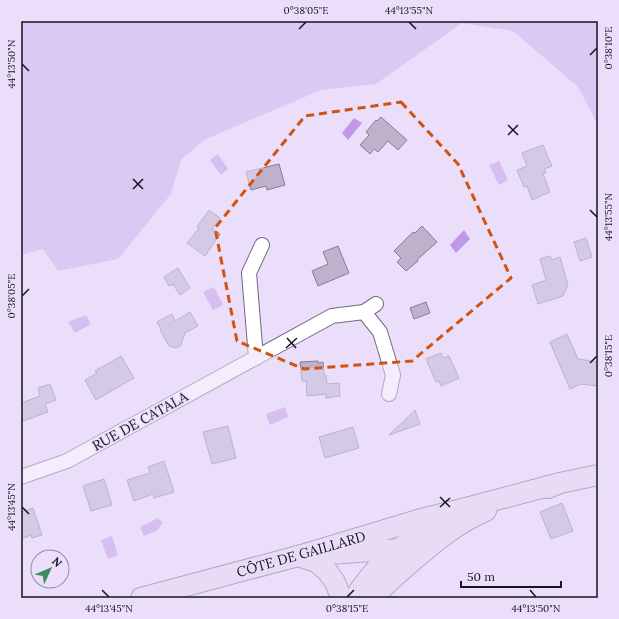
<svg xmlns="http://www.w3.org/2000/svg" width="619" height="619" font-family="Lora,serif">
	<style>
		.green { fill: #cbb0ea }
		.water { fill: #bf98ea }
		.building { fill: #bdb1cc; stroke: #887d96 }
		.lines { fill: none; stroke-linecap: round; stroke-linejoin: round }
		.street-casing { stroke: #746981; stroke-width: 16 }
		.secondary-casing { stroke: #746981; stroke-width: 22 }
		.street { stroke: #fff; stroke-width: 14 }
		.secondary { stroke: #e5d8f1; stroke-width: 20 }
		.marked { fill: none; stroke: #d3520e; stroke-width: 3; stroke-dasharray: 8 5; stroke-linejoin: round }
		.ticks { fill: none; stroke: #18141d; stroke-width: 1.5 }
		.labels { text-anchor: middle; stroke-width: 3; stroke-linejoin: round; paint-order: stroke }
		.street-label { font-size: 14px; fill: #18141d; stroke: #eadefa }
		.neatline { fill: none; stroke: #18141d; stroke-width: 1.5 }
		.ticks-label { font-size: 10px; text-anchor: middle; fill: #18141d }
	</style>
	<rect width="100%" height="100%" fill="#eadefa"/>
	<path class="green" d="M21,21H598V125L578,87L513,31L462,23L376,84L321,90L204,140L181,160L171,194L118,259L58,271L43,249L21,255Z"/>
	<path class="water" d="M354,118L362,123L348,140L342,133Z
		M218,154L228,169L221,175L210,160Z
		M499,161L508,180L499,185L489,165Z
		M464,230L470,239L456,253L450,245Z
		M214,287L223,305L213,310L203,292Z
		M86,315L91,324L75,333L68,322Z
		M285,407L288,417L270,425L266,414Z
		M157,518L163,522L158,530L144,536L140,527L152,521Z
		M112,536L118,555L108,559L101,540Z"/>
	<path class="building" d="M381,117L407,140L398,150L388,141L378,152L374,149L370,154L360,145L369,135L366,132L376,120L377,121Z
		M543,145L552,166L544,169L546,173L543,174L550,192L532,200L527,186L524,187L517,170L527,166L522,153Z
		M279,164L285,185L267,190L266,186L251,190L246,172Z
		M209,210L220,218L212,229L220,234L205,256L187,243L199,228L197,227Z
		M422,226L437,242L417,260L418,261L406,271L397,262L401,258L394,251L413,232L415,233Z
		M586,238L592,257L580,261L574,242Z
		M338,246L349,273L318,286L312,271L328,264L323,252Z
		M550,256L552,260L560,257L568,285L563,296L538,304L532,285L546,280L540,259Z
		M178,268L190,288L180,295L173,284L169,286L164,277Z
		M426,302L430,313L414,319L410,308Z
		M190,312L198,326L185,333L181,345L176,348L169,346L160,330L161,329L157,322L172,314L175,321Z
		M567,334L578,359L598,362V386L581,384L570,389L550,342Z
		M441,353L443,358L449,356L459,378L441,386L439,381L436,382L426,359Z
		M121,356L134,378L96,400L85,380L97,373L95,371Z
		M318,361V363L323,362L324,375H326L327,384L339,383L340,396L326,398V394L307,396L306,381H302L300,362Z
		M50,384L56,400L45,404L48,412L21,422V403L40,396L38,388Z
		M415,410L420,424L389,435L408,417Z
		M228,426L236,458L212,464L203,432Z
		M353,427L359,448L325,458L319,437Z
		M164,461L174,492L154,498L153,494L134,501L127,480L150,473L148,467Z
		M104,479L112,505L91,511L83,486Z
		M562,503L573,531L551,539L540,512Z
		M33,508L42,535L32,538L31,535L21,539V512Z"/>
	<g class="lines">
		<g class="street-casing">
			<path id="street" d="M364,312L376,304
				M256,358L249,273L262,245
				M21,477L67,461L332,316L364,312L380,332L393,375L389,394"/>
		</g>
		<g class="secondary-casing">
			<path id="secondary" d="M548,488L560,483L598,475
				M329,554L401,549
				M298,556L316,562L327,571L335,582L341,598
				M141,598L298,556L421,519L462,509L560,483
				M354,598C364,584 375,568 388,557C405,543 424,531 443,520
				M373,598C386,584 400,572 414,560C436,541 459,522 486,511"/>
		</g>
		<use href="#street" class="street"/>
		<use href="#secondary" class="secondary"/>
	</g>
	<path d="M0 0H619V619H0ZM401,102L458,164L511,278L412,361L304,369L237,341L215,228L305,116Z" fill="#eadefa" fill-opacity=".55" fill-rule="evenodd"/>
	<path class="marked" d="M401,102L458,164L511,278L412,361L304,369L237,341L215,228L305,116Z"/>
	<path class="ticks" d="M409,22L416,29M299,29L306,22M590,55L597,48M22,64L29,71M508,125L518,135M508,135L518,125M133,179L143,189M133,189L143,179M590,210L597,217M22,296L29,289M287,338L296,348M286,348L297,338M590,363L597,356M440,497L450,507M22,507L29,514M440,507L450,498M102,590L109,597M530,590L536,597M347,597L354,590"/>
	<g class="labels">
		<g class="street-label">
			<text transform="translate(140 421) rotate(-29)" y="5">RUE DE CATALA</text>
			<text transform="translate(301 554) rotate(-16)" y="5">CÔTE DE GAILLARD</text>
		</g>
	</g>
	<rect width="619" height="619" fill="none" stroke="#eadefa" stroke-width="44"/>
	<g transform="translate(50 569) rotate(46)"><circle r="19" fill="#eadefa" stroke="#968da2"/>
	<path d="M0-3L7 15L0 10L-7 15Z" fill="#3b8d5f"/>
	<text y="-6" font-size="11" font-weight="bold" text-anchor="middle" fill="#18141d">N</text>
	</g>
	<path d="M461 581v6h100v-6" fill="none" stroke="#18141d" stroke-width="2"/>
	<text x="467" y="581" font-size="12" fill="#18141d" stroke="#eadefa" stroke-width="3" paint-order="stroke">50 m</text>
	<rect x="22" y="22" width="575" height="575" class="neatline"/>
	<g class="ticks-label">
		<text x="306" y="14">0°38'05"E</text>
		<text x="409" y="14">44°13'55"N</text>
		<text transform="translate(608 48) rotate(-90)" y="4">0°38'10"E</text>
		<text transform="translate(11 64) rotate(-90)" y="4">44°13'50"N</text>
		<text transform="translate(608 217) rotate(-90)" y="4">44°13'55"N</text>
		<text transform="translate(11 296) rotate(-90)" y="4">0°38'05"E</text>
		<text transform="translate(608 356) rotate(-90)" y="4">0°38'15"E</text>
		<text transform="translate(11 507) rotate(-90)" y="4">44°13'45"N</text>
		<text x="109" y="612">44°13'45"N</text>
		<text x="347" y="612">0°38'15"E</text>
		<text x="536" y="612">44°13'50"N</text>
	</g>
</svg>
